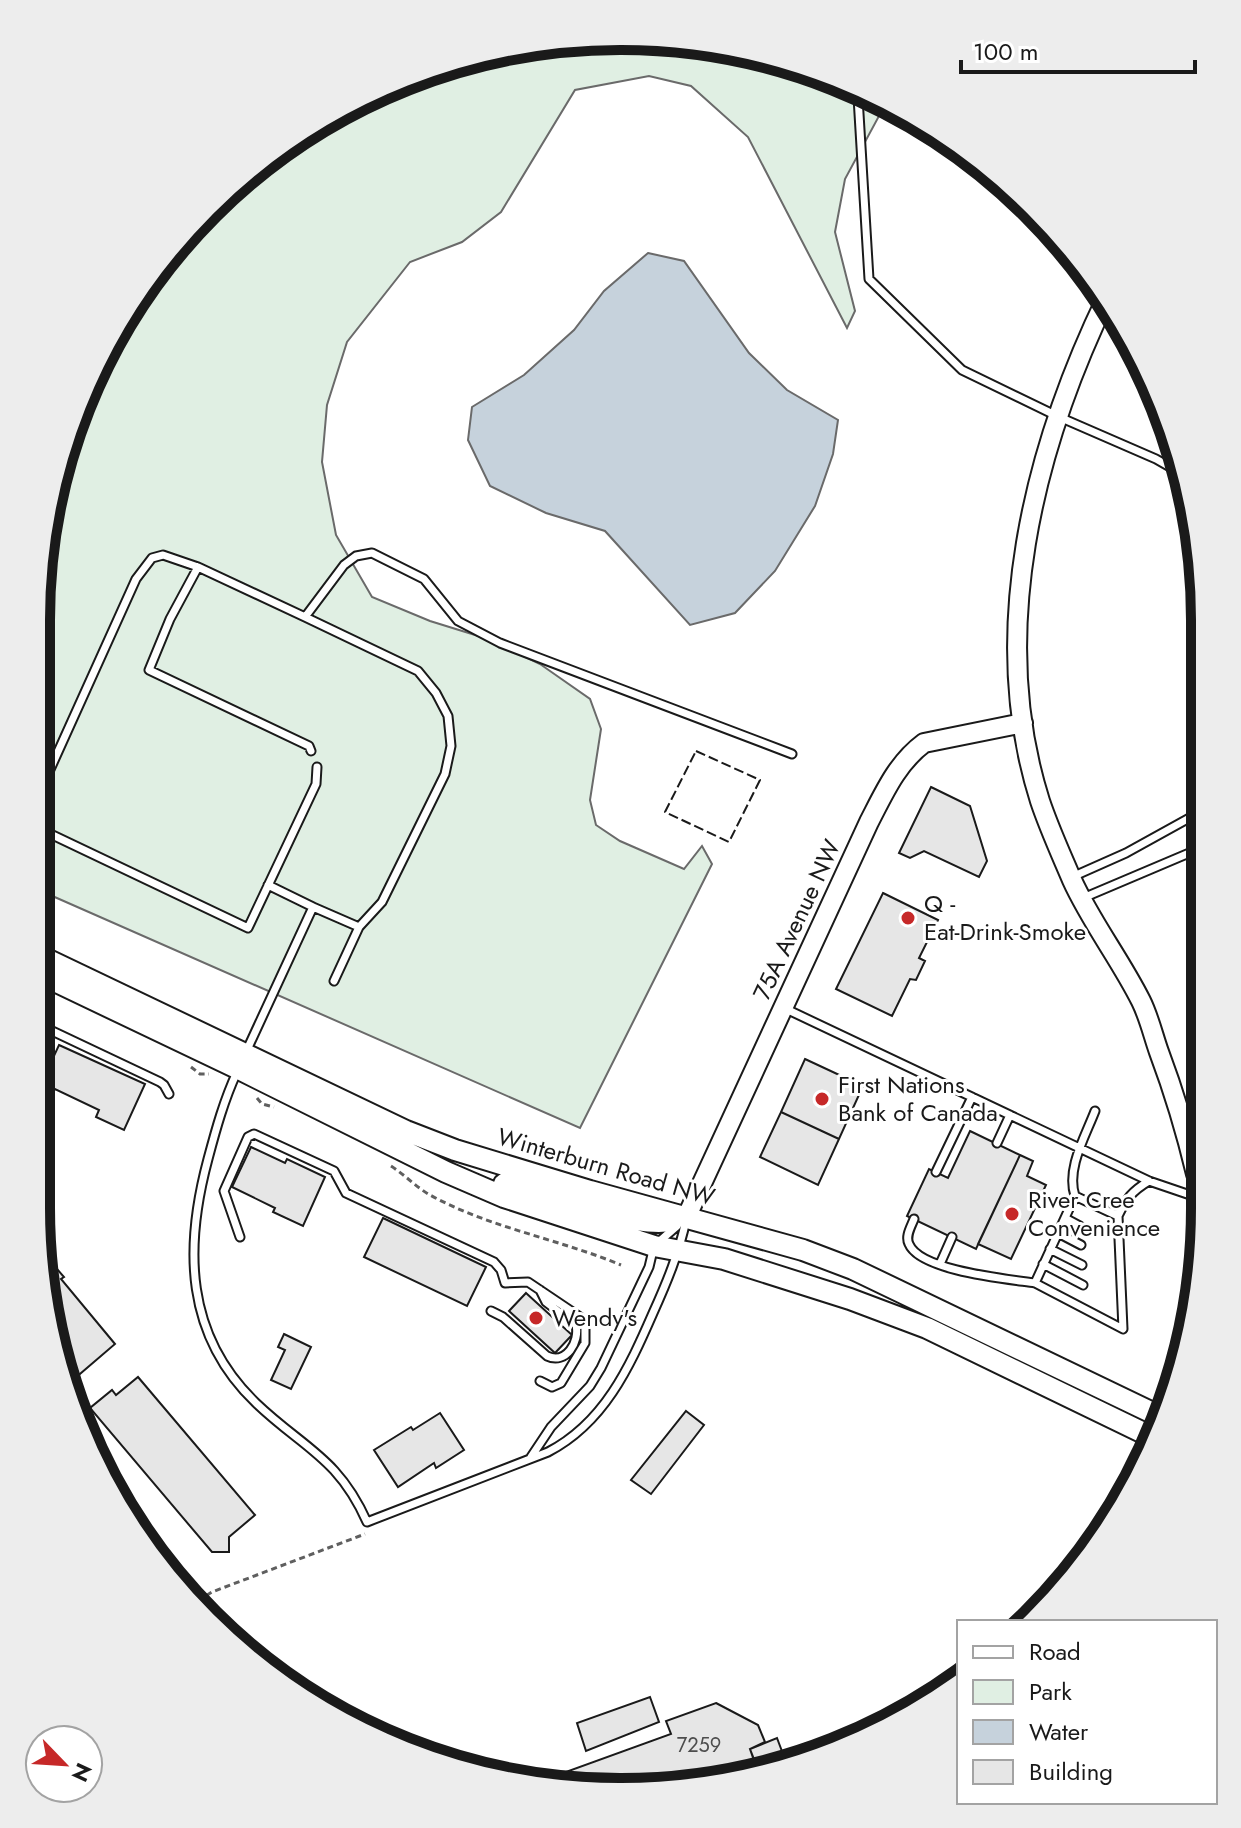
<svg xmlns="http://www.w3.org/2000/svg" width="1241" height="1828" font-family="Jost,sans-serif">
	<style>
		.green { fill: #e0efe3; stroke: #6a6a6a; stroke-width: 2 }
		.water { fill: #c6d2dc; stroke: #6a6a6a; stroke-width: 2 }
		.building { fill: #e6e6e6; stroke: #1a1a1a; stroke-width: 2 }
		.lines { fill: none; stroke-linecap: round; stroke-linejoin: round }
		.service-casing { stroke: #1a1a1a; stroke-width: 11 }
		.tertiary-casing { stroke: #1a1a1a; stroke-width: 22 }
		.secondary-casing { stroke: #1a1a1a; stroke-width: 24 }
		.path { stroke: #5f5f5f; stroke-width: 3; stroke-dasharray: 6 4; stroke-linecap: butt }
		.service { stroke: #fff; stroke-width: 7 }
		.tertiary { stroke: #fff; stroke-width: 18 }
		.secondary { stroke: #fff; stroke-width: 20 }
		.fence { stroke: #1a1a1a; stroke-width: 2; stroke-dasharray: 10 4; stroke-linecap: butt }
		.poi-dot { fill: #c62828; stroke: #fff; stroke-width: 3 }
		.labels { text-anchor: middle; stroke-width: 6; stroke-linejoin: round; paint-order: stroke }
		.number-label { font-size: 20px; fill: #4d4d4d }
		.poi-label { font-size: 24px; fill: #1a1a1a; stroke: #fff; text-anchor: start }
		.street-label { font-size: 24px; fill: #1a1a1a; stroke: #fff }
		.rim { fill: none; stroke: #1a1a1a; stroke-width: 10 }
	</style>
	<rect width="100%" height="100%" fill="#fff"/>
	<path class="green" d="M620,36L734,47L844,80L886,103L845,179L835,232L855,311L847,328L748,137L691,86L649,76L575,90L501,212L462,242L410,262L347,342L327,405L322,462L336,535L372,597L430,621L488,639L540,664L590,699L601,729L590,800L596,825L620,841L684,869L702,846L712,864L580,1128L41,891L47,507L96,362L207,208L295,135L396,81L506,47Z"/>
	<path class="water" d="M648,253L684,261L749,353L787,390L838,420L833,454L815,506L775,571L735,613L690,625L605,531L546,513L490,486L468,440L472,407L524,375L574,330L604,291Z"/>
	<path class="building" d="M931,787L970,806L987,861L979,877L924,851L910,858L899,853Z
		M883,893L938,920L919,958L925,961L916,980L910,979L892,1016L836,989Z
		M59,1045L145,1084L124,1130L96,1117L99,1110L55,1089L52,1094L39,1088Z
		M805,1059L863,1086L839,1139L781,1112Z
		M781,1112L839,1139L818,1185L760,1157Z
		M970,1131L1020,1155L976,1249L907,1216L929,1169L948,1178Z
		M251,1147L285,1163L287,1159L325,1177L303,1226L273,1212L275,1208L232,1187Z
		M1020,1155L1033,1161L1027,1176L1046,1185L1011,1259L978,1244Z
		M383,1218L486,1267L467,1306L364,1257Z
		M43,1253L64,1277L61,1279L115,1344L67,1385Z
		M526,1293L572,1335L555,1353L509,1311Z
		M284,1334L311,1347L291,1389L271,1380L285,1350L278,1347Z
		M138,1377L255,1515L229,1537V1552H212L90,1408L112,1390L116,1395Z
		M686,1411L704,1425L651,1494L631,1480Z
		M440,1413L464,1450L436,1468L434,1463L398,1487L374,1450L411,1427L413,1430Z
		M650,1697L659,1722L586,1751L577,1723Z
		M716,1703L758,1725L765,1742L750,1749L758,1772L735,1781L582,1791L541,1781L671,1734L666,1721Z
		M777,1738L786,1762L759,1772L750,1749Z"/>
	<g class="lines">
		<g class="service-casing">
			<path id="service" d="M819,73L858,97L869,279L962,370L1057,416L1156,459L1184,475
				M198,567L170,619L149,670L309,746L311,751
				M305,617L344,565L356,556L372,553L424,579L458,621L500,643L792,754
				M43,785L136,579L152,558L163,555L198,567L305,617L418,671L436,693L448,716L451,746L445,774L382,902L359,927L313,907L245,1054
				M42,830L248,928L316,784L317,767
				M1072,877L1126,853L1202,811
				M268,885L313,907
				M1083,898L1201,848
				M334,981L359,927
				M784,1008L1149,1181L1196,1197
				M41,1032L48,1029L160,1082L164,1085L169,1094
				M237,1072C224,1100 216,1129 208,1159C184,1248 185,1335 256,1403C303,1448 338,1457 367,1522L548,1452C604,1423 629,1368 653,1313C667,1282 679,1253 686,1220
				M997,1143L1010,1115
				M936,1172L972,1097
				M1118,1216C1126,1199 1132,1191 1149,1181
				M1065,1218L1080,1226
				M914,1219C911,1227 905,1236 909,1244C920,1271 1008,1279 1035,1283L1075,1196C1066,1169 1085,1137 1095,1111
				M1058,1233L1081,1245
				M240,1237L224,1191L248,1137L254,1134L334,1171L346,1193L494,1262L501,1270L505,1283L528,1282L580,1317L585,1325V1343L561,1383L552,1387L540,1381
				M1050,1249L1082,1265
				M940,1264L952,1237
				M1043,1264L1083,1285
				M1035,1283L1123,1329L1118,1216L1075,1196
				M491,1311L503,1317L547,1356C566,1365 580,1342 576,1325L546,1302L540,1290
				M531,1457L551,1427L590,1386L601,1368L649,1267L654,1246L677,1226"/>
		</g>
		<g class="tertiary-casing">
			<path id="tertiary" d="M1107,297C1033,450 987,634 1040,801C1049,828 1061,854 1072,880C1091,922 1120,959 1141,1001C1149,1017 1153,1035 1159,1052C1174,1092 1186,1132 1196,1174
				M686,1218L869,822C884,793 897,763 924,743L1023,723"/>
		</g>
		<g class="secondary-casing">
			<path id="secondary" d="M40,956L406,1131L455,1150L590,1191L803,1250L853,1269L1161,1417
				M40,974L239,1069L446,1172L504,1197L654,1246L724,1259L850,1299L927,1328L1154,1438
				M504,1184C542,1195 635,1228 670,1221"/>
		</g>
		<path class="path" d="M191,1067L200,1074H209
			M257,1098L262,1104L274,1107
			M391,1166C405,1175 416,1187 430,1195C490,1228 559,1239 621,1265
			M198,1601L212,1592L365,1534"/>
		<use href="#service" class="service"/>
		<use href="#tertiary" class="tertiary"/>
		<use href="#secondary" class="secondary"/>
		<path class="fence" d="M696,751L760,780L729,842L665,812Z"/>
	</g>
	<g class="poi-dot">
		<circle cx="908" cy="918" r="8"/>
		<circle cx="822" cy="1099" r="8"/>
		<circle cx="1012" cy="1214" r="8"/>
		<circle cx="536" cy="1318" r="8"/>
	</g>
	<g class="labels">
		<g class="number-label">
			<text x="699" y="1752">7259</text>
		</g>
		<g class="poi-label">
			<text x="924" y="912">Q -<tspan x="924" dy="28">Eat-Drink-Smoke</tspan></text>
			<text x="838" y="1093">First Nations<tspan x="838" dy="28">Bank of Canada</tspan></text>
			<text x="1028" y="1208">River Cree<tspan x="1028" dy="28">Convenience</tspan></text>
			<text x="552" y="1326">Wendy's</text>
		</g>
		<g class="street-label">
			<text transform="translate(797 920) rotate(-65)" y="8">75A Avenue NW</text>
			<text transform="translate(606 1167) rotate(16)" y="8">Winterburn Road NW</text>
		</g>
	</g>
	<path d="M0 0H1241V1828H0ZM620 50H621A570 570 0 0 1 1191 620V1208A570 570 0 0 1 621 1778H620A570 570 0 0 1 50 1208V620A570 570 0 0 1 620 50Z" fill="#ededed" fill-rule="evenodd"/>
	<path class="rim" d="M620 50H621A570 570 0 0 1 1191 620V1208A570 570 0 0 1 621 1778H620A570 570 0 0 1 50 1208V620A570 570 0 0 1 620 50Z"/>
	<rect x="957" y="1620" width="260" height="184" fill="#ffffff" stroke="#a3a3a3" stroke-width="2"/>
	<rect x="973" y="1646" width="40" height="12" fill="#ffffff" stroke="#a3a3a3" stroke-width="2"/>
	<text x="1029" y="1660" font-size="24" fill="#1a1a1a">Road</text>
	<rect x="973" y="1680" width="40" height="24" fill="#e0efe3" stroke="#a3a3a3" stroke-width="2"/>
	<text x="1029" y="1700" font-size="24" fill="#1a1a1a">Park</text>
	<rect x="973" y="1720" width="40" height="24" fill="#c6d2dc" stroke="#a3a3a3" stroke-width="2"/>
	<text x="1029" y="1740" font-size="24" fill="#1a1a1a">Water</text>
	<rect x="973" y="1760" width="40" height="24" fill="#e6e6e6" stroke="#a3a3a3" stroke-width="2"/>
	<text x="1029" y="1780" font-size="24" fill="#1a1a1a">Building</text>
	<g transform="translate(64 1764) rotate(115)"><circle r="38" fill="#ffffff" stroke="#a3a3a3" stroke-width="2"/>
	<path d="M0-6L14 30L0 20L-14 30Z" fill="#c62828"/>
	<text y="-12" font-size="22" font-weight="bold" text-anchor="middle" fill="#1a1a1a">N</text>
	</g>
	<path d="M961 60v12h234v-12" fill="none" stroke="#1a1a1a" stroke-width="4"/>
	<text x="973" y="60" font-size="24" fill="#1a1a1a" stroke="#ffffff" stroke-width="6" paint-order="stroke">100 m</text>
</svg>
